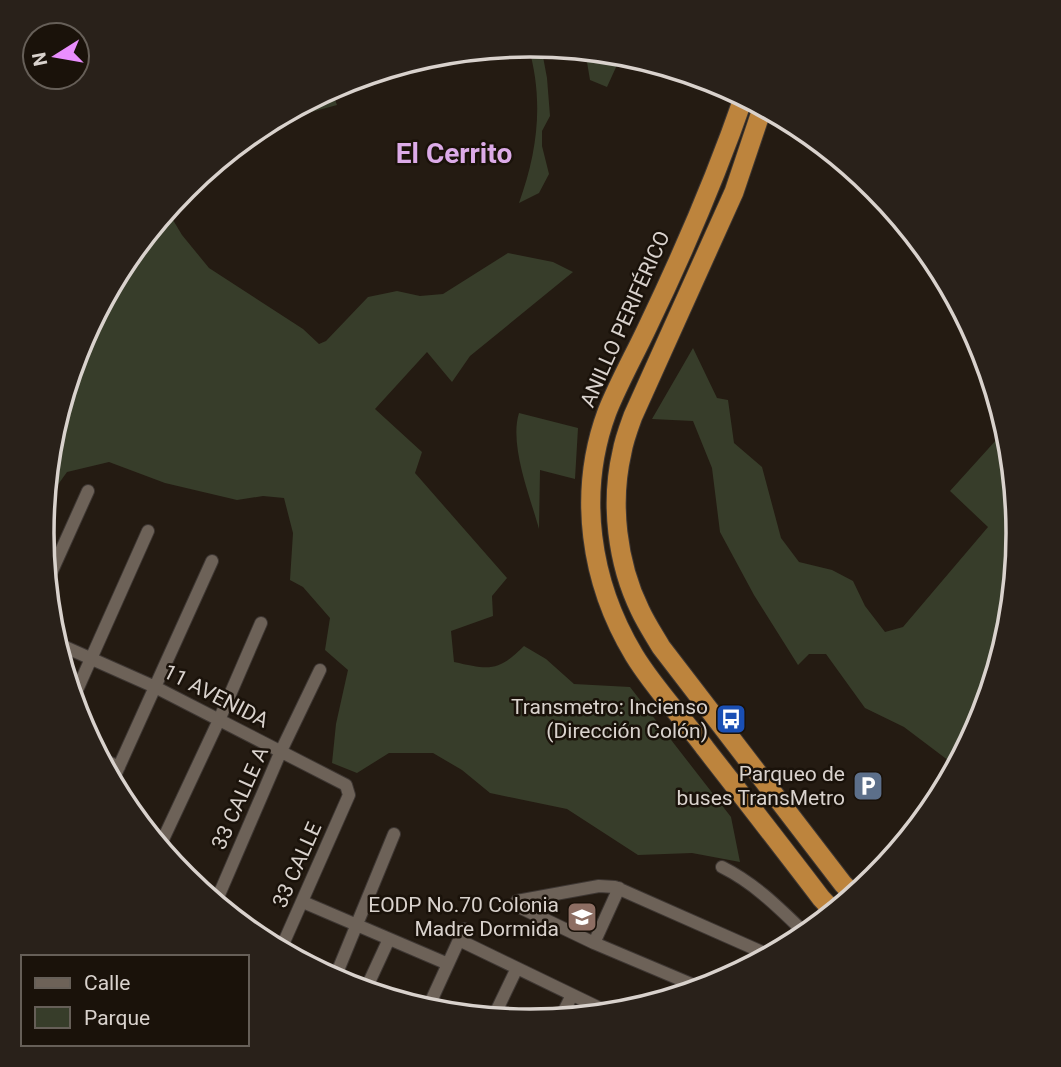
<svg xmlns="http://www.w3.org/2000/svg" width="1061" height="1067" font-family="Roboto,sans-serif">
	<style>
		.green { fill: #373d2a }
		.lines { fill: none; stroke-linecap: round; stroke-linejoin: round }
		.minor-casing { stroke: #3e3733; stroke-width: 14 }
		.trunk-casing { stroke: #3e3733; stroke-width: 21 }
		.minor { stroke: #6d6258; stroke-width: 12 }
		.trunk { stroke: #bd843d; stroke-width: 19 }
		.labels { text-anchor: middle; stroke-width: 5; stroke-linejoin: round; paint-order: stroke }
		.street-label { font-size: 21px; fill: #d9d2cd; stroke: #1a120a }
		.poi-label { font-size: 21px; fill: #d9d2cd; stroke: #1a120a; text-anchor: end }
		.district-label { font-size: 28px; font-weight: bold; fill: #dcabe8; stroke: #1a120a }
		.rim { fill: none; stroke: #d9d2cd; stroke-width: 3.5 }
	</style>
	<rect width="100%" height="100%" fill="#241b12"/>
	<path class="green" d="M528,45L541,46L547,78L550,116L542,131V146L549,174L539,193L519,203C538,150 544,100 528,45Z
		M585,50L622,54L607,87L590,80Z
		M331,89L337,105L293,117L281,116Z
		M167,210L182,235L209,268L303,329L319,344L326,341L368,297L397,291L420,296L443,294L508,253L553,262L573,272L470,356L452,382L427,352L375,409L422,452L415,473L507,578L492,596L493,616L451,631L454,662C490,670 498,672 524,646L546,659L574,684L630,687L731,817L740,862L692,853L638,855L567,809L490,793L462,770L433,753H389L357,773L332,763L336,724L348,670L325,650L330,618L303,587L290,580L293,533L284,498L263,496L237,500L165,483L109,462L67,472L52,493L46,495L51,438L79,346L125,262Z
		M693,348L717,398L728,400L734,443L762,467L781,538L799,562L832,570L853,581L865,606L885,632L903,627L988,527L950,491L1007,428L1010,439L1019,534L1010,629L982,721L957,767L904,727L865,708L826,654H809L798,665L754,595L720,532L712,468L693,421L652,419Z
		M519,413L578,428L575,479L540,470L539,529C530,496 509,445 519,413Z"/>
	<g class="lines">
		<g class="minor-casing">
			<path id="minor" d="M47,582L88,491
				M56,643L155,687L346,785L349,795L280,951
				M73,699L148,531
				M99,758L119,767
				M112,782L212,561
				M159,848L219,720L261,623
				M722,867C756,884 780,909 807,935
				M303,902L448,964
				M215,904L281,751L320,670
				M459,940L612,1014
				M594,943L619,888
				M334,980L394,834
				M703,989L594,943L519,907L517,901L599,886L615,887L771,956
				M365,991L389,939
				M427,1010L464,929
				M493,1018L517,968
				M560,1019L572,995"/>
		</g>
		<g class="trunk-casing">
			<path id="trunk" d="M744,96C717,174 684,251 648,326C635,354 619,382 607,412C577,493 590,582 634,655C654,688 682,717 705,748C744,798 783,848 821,898L835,913
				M763,106L734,192L633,416C629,427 624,440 622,452C610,503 617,563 640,610C646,623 654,635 661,647L843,884L855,896"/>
		</g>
		<use href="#minor" class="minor"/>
		<use href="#trunk" class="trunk"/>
	</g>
	<defs>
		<g id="bus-square" transform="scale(1.575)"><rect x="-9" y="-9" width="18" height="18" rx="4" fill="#1a4fb4" stroke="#1a120a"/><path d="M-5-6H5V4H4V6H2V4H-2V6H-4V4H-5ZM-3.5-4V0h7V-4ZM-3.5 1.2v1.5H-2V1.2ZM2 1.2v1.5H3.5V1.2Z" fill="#fff"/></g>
		<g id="parking-square" transform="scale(1.575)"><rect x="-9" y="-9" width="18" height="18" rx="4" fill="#5c6f8a" stroke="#1a120a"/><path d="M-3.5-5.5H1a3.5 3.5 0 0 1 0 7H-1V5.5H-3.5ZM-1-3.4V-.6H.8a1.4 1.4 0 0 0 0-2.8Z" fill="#fff"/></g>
		<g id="school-square" transform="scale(1.575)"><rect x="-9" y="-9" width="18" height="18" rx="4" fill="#8d6e63" stroke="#1a120a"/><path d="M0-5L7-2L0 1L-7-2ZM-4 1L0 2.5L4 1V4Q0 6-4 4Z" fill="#fff"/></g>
	</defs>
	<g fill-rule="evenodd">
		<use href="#bus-square" x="731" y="719"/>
		<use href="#parking-square" x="868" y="786"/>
		<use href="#school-square" x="582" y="917"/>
	</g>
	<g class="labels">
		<g class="street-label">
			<text transform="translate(625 319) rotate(-66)" y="7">ANILLO PERIFÉRICO</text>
			<text transform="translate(216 696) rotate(27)" y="7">11 AVENIDA</text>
			<text transform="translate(240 798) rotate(-66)" y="7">33 CALLE A</text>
			<text transform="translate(297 865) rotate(-66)" y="7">33 CALLE</text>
		</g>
		<g class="poi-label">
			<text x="708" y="714">Transmetro: Incienso<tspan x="708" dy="24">(Dirección Colón)</tspan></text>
			<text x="845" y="781">Parqueo de<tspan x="845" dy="24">buses TransMetro</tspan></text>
			<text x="559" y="912">EODP No.70 Colonia<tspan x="559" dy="24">Madre Dormida</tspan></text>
		</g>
		<g class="district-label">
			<text x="454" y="163">El Cerrito</text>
		</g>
	</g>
	<path d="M0 0H1061V1067H0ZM54 533a476 476 0 1 1 952 0a476 476 0 1 1-952 0Z" fill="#29211a" fill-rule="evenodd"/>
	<path class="rim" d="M54 533a476 476 0 1 1 952 0a476 476 0 1 1-952 0Z"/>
	<rect x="21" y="955" width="228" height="91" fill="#1a120a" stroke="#665f58" stroke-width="2"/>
	<rect x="35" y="978" width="35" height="10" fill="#6d6258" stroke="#665f58" stroke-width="2"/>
	<text x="84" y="990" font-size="21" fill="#d9d2cd">Calle</text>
	<rect x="35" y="1007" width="35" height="21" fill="#373d2a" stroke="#665f58" stroke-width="2"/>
	<text x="84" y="1025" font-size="21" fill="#d9d2cd">Parque</text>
	<g transform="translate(56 56) rotate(259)"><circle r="33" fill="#1a120a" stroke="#665f58" stroke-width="2"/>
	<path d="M0-5L12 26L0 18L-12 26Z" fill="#e98efe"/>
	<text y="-10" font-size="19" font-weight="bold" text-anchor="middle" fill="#d9d2cd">N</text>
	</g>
</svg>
